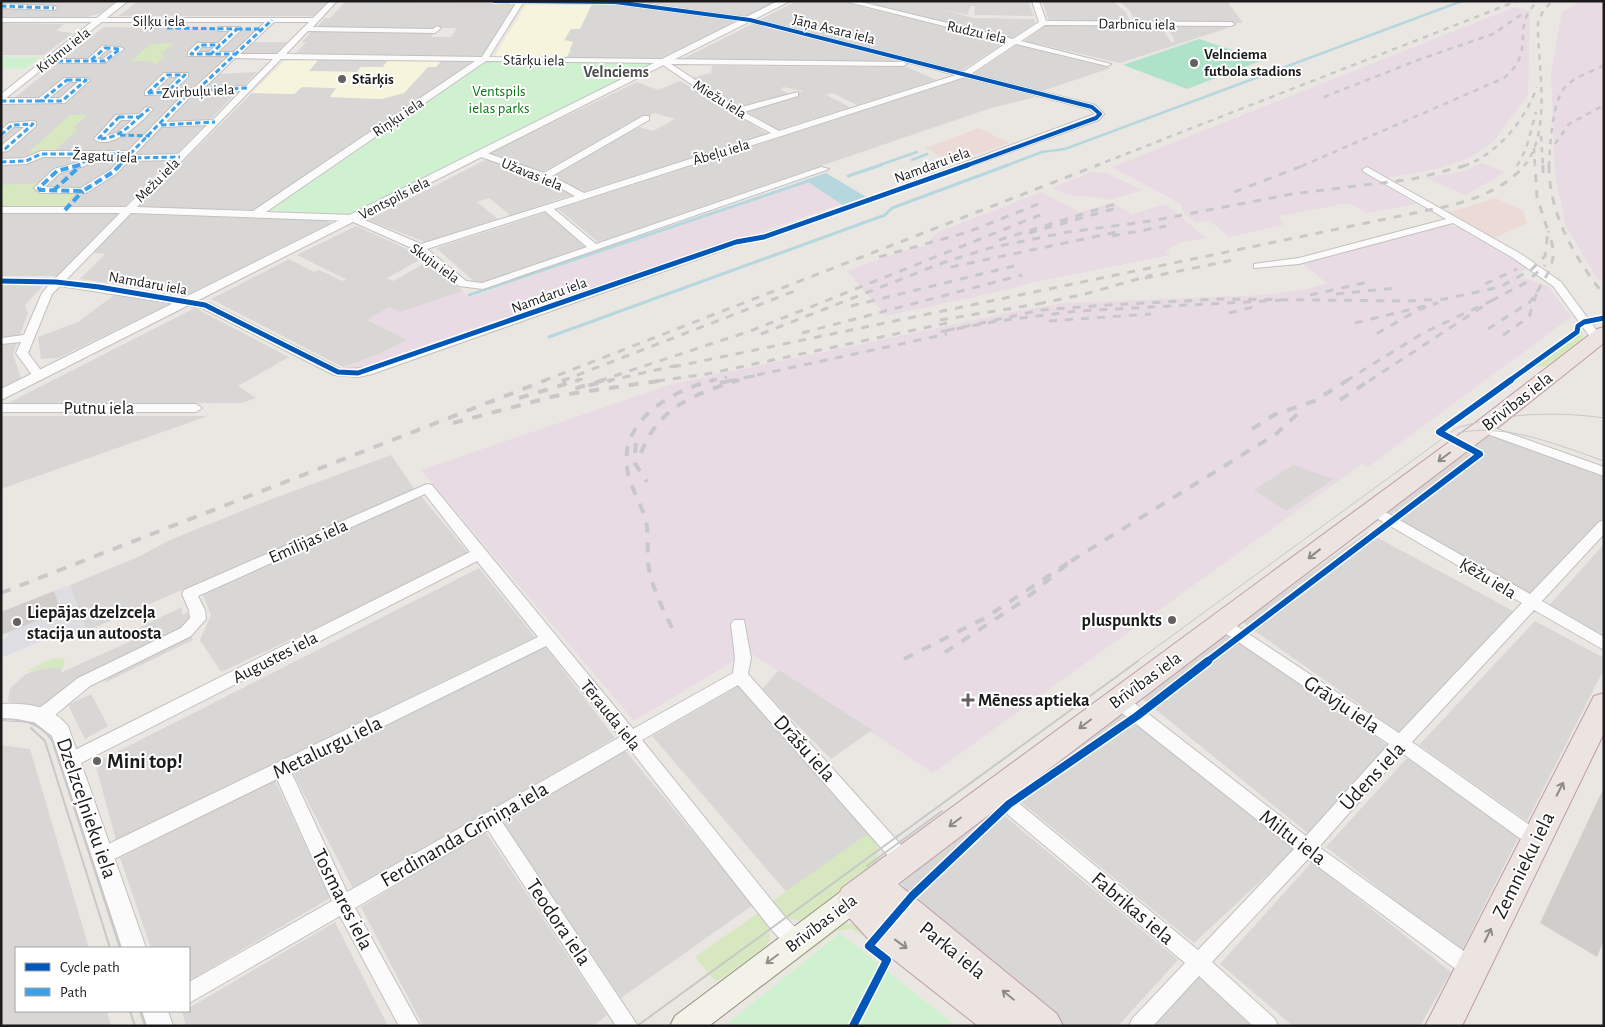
<svg xmlns="http://www.w3.org/2000/svg" width="1605" height="1027" font-family="'Alegreya Sans',sans-serif">
	<style>
		.residential { fill: #d9d7d5 }
		.commercial { fill: #ecdad7 }
		.industrial { fill: #e8dbe3 }
		.education { fill: #f6f4dc }
		.grass { fill: #d7e8c1 }
		.park { fill: #d0f1cf }
		.pitch { fill: #aee2c9 }
		.parking { fill: #d8d7d5 }
		.plaza { fill: #dedde2 }
		.water { fill: #b6d7dd }
		.lines { fill: none; stroke-linecap: round; stroke-linejoin: round }
		.stream-far1 { stroke: #b6d7dd; stroke-width: 2.5 }
		.stream { stroke: #b6d7dd; stroke-width: 3 }
		.building { fill: #d0cdca }
		.minor-casing { stroke: #c2c1bf; stroke-width: 2 }
		.tertiary-casing { stroke: #c2c1bf; stroke-width: 2 }
		.secondary-casing { stroke: #92927c; stroke-width: 2 }
		.trunk-casing { stroke: #bf9ba6; stroke-width: 2 }
		.minor { fill: #fcfbfb; fill-rule: evenodd }
		.tertiary { fill: #fcfbfb; fill-rule: evenodd }
		.secondary { fill: #f2f2e8; fill-rule: evenodd }
		.trunk { fill: #ece4e0; fill-rule: evenodd }
		.tram-far1 { stroke: #c9c8c8; stroke-width: 1 }
		.tram { stroke: #c9c8c8; stroke-width: 2 }
		.rail-far2 { stroke: #c9c8c8; stroke-width: 2.5; stroke-dasharray: 5.5 5.5; stroke-linecap: butt }
		.rail-far1 { stroke: #c9c8c8; stroke-width: 3; stroke-dasharray: 8 8; stroke-linecap: butt }
		.rail { stroke: #c9c8c8; stroke-width: 4; stroke-dasharray: 10 10; stroke-linecap: butt }
		.quiet-far1 { stroke: #3da2ea; stroke-width: 3; stroke-dasharray: 5.5 3; stroke-linecap: butt }
		.quiet { stroke: #3da2ea; stroke-width: 4; stroke-dasharray: 8 4; stroke-linecap: butt }
		.cycleway-far3-casing { stroke: #fff; stroke-width: 5.5 }
		.cycleway-far2-casing { stroke: #fff; stroke-width: 8 }
		.cycleway-far1-casing { stroke: #fff; stroke-width: 9 }
		.cycleway-casing { stroke: #fff; stroke-width: 11 }
		.cycleway-far3 { stroke: #0057b8; stroke-width: 4 }
		.cycleway-far2 { stroke: #0057b8; stroke-width: 5 }
		.cycleway-far1 { stroke: #0057b8; stroke-width: 6 }
		.cycleway { stroke: #0057b8; stroke-width: 8 }
		.oneway { stroke: #8e8a87 }
		.oneway2 { stroke: #91918c }
		.poi-dot { fill: #636261; stroke: #fff; stroke-width: 2 }
		.labels { text-anchor: middle; stroke-width: 4; stroke-linejoin: round; paint-order: stroke }
		.far-street-label { font-size: 15px; fill: #1b1b1b; stroke: #fff }
		.far-poi-label { font-size: 15px; font-weight: bold; fill: #1b1b1b; stroke: #fff; text-anchor: start }
		.far-park-label { font-size: 15px; fill: #0b7710; stroke: #fff }
		.far-neighbourhood-label { font-size: 16px; font-weight: bold; fill: #4e4e4e; stroke: #fff }
		.street-label { font-size: 18px; fill: #1b1b1b; stroke: #fff }
		.poi-label { font-size: 18px; font-weight: bold; fill: #1b1b1b; stroke: #fff; text-anchor: start }
		.near-street-label { font-size: 21px; fill: #1b1b1b; stroke: #fff }
		.near-poi-label { font-size: 21px; font-weight: bold; fill: #1b1b1b; stroke: #fff; text-anchor: start }
	</style>
	<rect width="100%" height="100%" fill="#eae7e3"/>
	<path class="residential" d="M1,1H116L101,13L83,18L1,17Z
		M138,1H204L327,2L314,16H119Z
		M625,1H779L746,18Z
		M797,1H838L1006,42L961,71L759,20Z
		M856,1H1028L1034,16L976,15H974L975,6H971L967,15L941,9L973,18L1034,19L1035,23L1012,38Z
		M1042,1H1113L1126,12L1130,22L1049,21Z
		M1119,1H1227L1243,23L1136,22L1130,11Z
		M345,2L516,3L482,57L296,53L306,42H302L313,30L435,32L431,37H451L457,28H316L325,18H330Z
		M592,4H622L735,21L657,60L566,58L571,51L564,41L571,28H580Z
		M1,23L64,24L56,31L73,33L44,55H1Z
		M754,23L901,62L680,60Z
		M1048,24L1160,25L1172,43L1175,41L1166,26L1227,25L1228,28L1120,63L1024,41Z
		M104,27L259,30L247,42H287L276,54L238,55L219,74L257,72L124,207H1V108Z
		M1017,45L1111,68L1042,91L973,74Z
		M319,59L388,60L383,67H361L357,72L308,71Z
		M441,61H475L255,210L137,208L252,93L294,94L302,87L337,88L330,97L381,99L404,93L428,67H436Z
		M712,66L907,67L936,80L857,105L832,93L826,95L850,107L778,130L746,111L803,91L783,87L781,90L789,94L741,108L692,78L711,73Z
		M965,78L1036,97L991,108L598,242L558,209Z
		M680,81L768,134L582,192L552,175L639,127L653,131L675,119L654,113L543,172L489,153L637,82L658,90Z
		M487,159L557,185L572,195L510,215L489,198L477,202L498,219L425,242L368,220Z
		M122,212L62,276H1V213Z
		M547,212L585,247L477,284L436,248Z
		M128,214L325,220L331,223L186,295L80,279L105,254L94,253Z
		M356,226L425,257L387,278L393,281L429,261L463,291L401,312L368,320L408,340L377,355L343,367L211,299L289,259L314,272L319,270L343,281L347,280L297,255Z
		M1,285H44L25,305L28,313L13,354L21,378L1,388Z
		M114,295L169,304L58,358L41,359L38,337L78,322Z
		M195,308L289,357L238,386L256,398L242,403L6,404Z
		M1,416H208L1,489Z
		M1492,434L1604,475V517L1527,600L1377,520Z
		M391,455L415,490L89,630L84,625L70,585L138,557L170,540L269,500Z
		M420,495L471,556L221,672L200,640L211,615L203,595Z
		M1367,532L1519,614L1403,735L1242,622Z
		M1604,544V643L1544,611Z
		M479,568L535,637L116,840L95,763Z
		M1535,621L1604,658V669L1527,821L1419,745Z
		M1228,631L1390,747L1309,834L1140,697Z
		M543,644L615,738L353,889L293,773Z
		M742,684L873,838L789,895L652,736Z
		M1126,709L1295,849L1194,943L1012,795Z
		M1,745L30,749L89,948H16V1011H107L111,1026H1Z
		M624,749L753,905L621,998L503,824Z
		M1407,758L1518,838L1461,952L1326,847Z
		M275,780L330,898L189,981V948H151L120,858Z
		M995,808L1178,960L1118,1026H1064L916,905L899,880Z
		M485,831L607,1015L593,1026H423L361,907Z
		M1312,862L1451,972L1420,1026H1293L1220,964Z
		M335,922L388,1026H186L182,1012L189,1011V1008Z
		M1196,974L1251,1026H1150Z"/>
	<path class="commercial" d="M979,128L1009,143L952,163L925,148Z
		M1495,198L1523,210L1527,224L1493,238L1448,213Z"/>
	<path class="industrial" d="M1582,1H1604V280L1598,279L1566,227L1555,175L1551,72L1562,12Z
		M1515,7L1530,11L1528,94L1494,141L1471,157L1441,168L1376,180L1416,204L1367,213L1348,203L1280,216L1283,225L1229,237L1209,220L1196,223L1183,212L1181,204L1112,167Z
		M1482,163L1505,172L1466,195L1426,178L1464,171Z
		M1091,172L1106,173L1143,190L1109,200L1102,198L1067,195L1052,188Z
		M808,182L842,204L359,368L343,367L377,355L407,340L368,319L389,307L401,312L463,291L467,298Z
		M1041,192L1080,212L1113,203L1132,214L1166,204L1206,238L1181,242L1165,251L1170,255L1030,283L1002,291L886,316L847,271L897,253L931,244L929,241L938,232Z
		M1446,226L1458,227L1527,268L1517,275L1549,287L1571,317L1368,467L1362,464L933,773L749,652L634,721L421,470L672,384L1017,311L1064,303L1264,295L1308,289L1327,283L1301,263Z"/>
	<path class="education" d="M527,3L592,4L580,29H571L564,40L573,42L566,58L494,57Z
		M287,58L319,59L309,71L357,72L361,67H383L388,60L441,61L436,67H428L404,93L381,99L330,97L336,88L302,87L294,94L252,93Z"/>
	<path class="grass" d="M174,43L162,53V55H166L156,64L148,61H131L151,44Z
		M70,115H87L73,128L78,129L53,152L31,154L30,151Z
		M41,183L34,192L76,193L65,206H1V185Z
		M1582,329L1583,339L1547,366L1531,368Z
		M59,658L64,659L65,664L62,669H40L24,672L51,659Z
		M869,833L878,844L877,863L801,920L786,919L771,902Z
		M758,913L769,925L770,940L764,948L719,980L715,981L695,957Z
		M842,923L857,924L868,939L852,929L837,931L710,1026H701Z"/>
	<path class="park" d="M1,57H41L25,69L1,68Z
		M487,61L653,64L355,215L271,210Z
		M840,933L956,1026H724Z"/>
	<path class="pitch" d="M1199,39L1263,60L1187,89L1123,65Z"/>
	<path class="parking" d="M1293,465L1334,479L1286,511L1254,490Z
		M182,607V615L188,612L191,616L189,623L180,631L93,671L53,702L41,706H19L8,701L10,688L26,674L40,669L56,668L62,669L60,673L131,641L140,627Z
		M190,634L193,640L106,682L103,676Z
		M1242,647L1270,666L1241,691L1213,672Z
		M779,670L872,730L831,759L762,689Z
		M91,694L108,726L85,739L68,705Z"/>
	<path class="plaza" d="M70,585L83,625L91,633L88,636L58,634L1,658V640L8,637L7,632L61,611L54,591Z"/>
	<path class="water" d="M826,173L868,198L844,206L805,180Z"/>
	<g class="lines">
		<path class="stream-far1" d="M912,160L927,154
			M877,166L917,152
			M1005,166L1042,152L1065,149L1462,1"/>
		<path class="stream" d="M848,176L881,165
			M469,295L808,181
			M549,337L885,215L892,208L1008,165"/>
	</g>
	<path class="building" d="M54,591L61,611L1,635V612Z
		M1604,787V940L1597,957L1540,923Z"/>
	<g class="lines">
		<g class="minor-casing">
			<path id="minor" d="M330,1H337L313,27L433,29L437,26L441,28L435,33L308,31L286,54L482,57L516,3L491,1H625L750,18L963,72L1008,42L844,1H857L1013,39L1039,22L1032,1H1039L1046,21L1231,22L1235,24L1231,26L1045,25L1021,41L1111,64L1107,66L1016,44L971,74L1095,105L1104,114L1099,120L768,239L738,245L372,374L358,377L334,375L202,308L60,286L52,294L28,353L45,376L39,380L35,379L16,353L21,342L1,344V338L24,335L42,293L49,285L1,284V278L55,279L120,213H1V207H126L173,160L129,161L116,174L86,193H40L34,188L54,169L79,162L84,157H43L26,164L1,165V159L24,158L41,151H128L184,94L145,95V91L164,73H188V77L175,89L194,88L229,56H188V52L197,43H218L230,31H218V27H240V31L218,52H234L265,22H1V18H313ZM523,3L615,4L750,22L956,75L779,131L744,112L798,96V92L738,108L671,64L903,66L907,64L903,62L489,57ZM274,22H309L277,54H240ZM202,47H214L209,52H198ZM235,58L273,59L246,86L204,88ZM281,59L475,61L253,211L137,207ZM486,61L660,63L734,113L771,133L584,193L552,176L649,120V116H643L544,173L484,152H478V156L542,178L575,196L421,244L353,215L266,212ZM169,77H178L165,90H156ZM965,77L1089,109L1095,114L871,197L762,234L732,240L365,368L340,369L209,303L66,280L131,213L351,221L416,250L459,286L483,289L829,169L821,167L596,244L554,209ZM241,91L213,120L166,122L192,95ZM207,125L178,154L134,155L161,127ZM94,157H123L110,170L81,188L45,187L60,173L85,166ZM545,211L587,247L482,283L466,281L427,249Z
				M1,4L54,6L58,8L54,10L1,8Z
				M102,46L120,47L124,49L105,63H49L45,61L49,59H88ZM107,50L113,51L103,59H97Z
				M64,78H86L90,80L65,103L1,104V98H39ZM69,82H78L60,98H49Z
				M146,107L153,109C143,121 111,152 94,139L116,115L139,114ZM121,120H132L118,132L106,136Z
				M33,121L36,122V126L8,151L1,152V146L24,127H14L1,138V130L9,123Z
				M1367,167L1521,254L1561,282L1603,339L1601,341H1593L1553,286L1513,258L1453,223L1299,264L1254,268V264L1299,258L1446,219L1364,172L1362,170Z
				M1,404H196L202,408L196,412H1Z
				M1483,424L1604,467V476L1479,431L1477,428L1479,425Z
				M427,484L432,485L633,729L733,673L735,658L731,624L734,620H744L751,658L748,674L910,855L913,861L910,867L904,869L898,867L738,685L642,740L785,917L803,935L806,942L803,949L796,951L789,949L771,929L629,748L502,822L638,1026H616L488,830L355,908L420,1026H399L340,916L189,1003V982L332,901L277,779L110,861L104,863L98,861L95,855L98,849L538,637L477,561L77,765L71,767L65,765L63,760L65,755L470,552L425,494L198,596L205,610L206,619L191,636L90,686L49,720L43,722L37,720L35,715L37,710L78,678L181,628L190,618L189,610L182,594L184,590ZM546,646L620,737L347,892L291,772Z
				M1373,505L1530,594L1599,522L1604,520V534L1542,601L1604,637V650L1534,610L1412,742L1541,833L1544,839L1541,845L1535,847L1529,845L1402,753L1319,847L1479,962L1482,969L1479,976L1472,979L1465,976L1308,859L1212,962L1275,1019L1278,1026H1253L1199,976L1153,1026H1129L1132,1019L1185,963L988,798L985,793L988,788L994,786L1000,788L1198,950L1294,849L1112,705L1110,700L1112,695L1118,694L1124,695L1306,836L1389,744L1216,627L1213,623L1216,619H1226L1399,733L1522,603L1368,513L1366,510Z"/>
		</g>
		<g class="tertiary-casing">
			<path id="tertiary" d="M118,1H128L1,102V94Z
				M778,1H790L1,400V389Z
				M1,704C28,703 50,705 68,726L146,948H122L52,736L34,722L1,720Z
				M142,1011H168L173,1026H147Z"/>
		</g>
		<g class="secondary-casing">
			<path id="secondary" d="M853,886L863,890L867,899L863,908L709,1026H670L675,1016L843,890Z"/>
		</g>
		<g class="trunk-casing">
			<path id="trunk" d="M1604,327V343L1491,433L898,884L1057,1014L1063,1026H978L870,941L842,910L837,899L842,888L1475,423L1597,329Z
				M1604,693V733L1462,1026H1425L1594,696Z"/>
		</g>
		<use href="#minor" class="minor"/>
		<use href="#tertiary" class="tertiary"/>
		<use href="#secondary" class="secondary"/>
		<use href="#trunk" class="trunk"/>
		<path class="tram-far1" d="M1458,433C1505,422 1560,446 1604,461
			M1136,662L1457,428C1503,413 1556,411 1604,418"/>
		<path class="tram" d="M1,719C22,719 39,722 52,740L120,948
			M31,728L45,741L110,948
			M867,866L942,811
			M130,1011L135,1026
			M140,1011L145,1026
			M637,1026L1138,661"/>
		<path class="rail-far2" d="M1324,97L1418,60L1493,34L1525,12
			M1541,136L1543,166
			M1555,144L1569,124L1604,105
			M1534,148L1535,166
			M1095,166L1517,1
			M1302,166L1504,78C1539,48 1508,29 1538,1
			M1464,166C1498,154 1525,120 1537,87
			M1517,166L1526,149L1536,112
			M1524,166C1553,131 1537,65 1538,23L1543,11L1552,1
			M1549,166C1550,146 1552,100 1566,86C1576,76 1592,72 1604,65"/>
		<path class="rail-far1" d="M1543,165V173
			M1549,165C1549,215 1574,256 1604,295
			M1234,192L1305,165
			M1029,233L1120,207
			M1112,236L1166,226
			M999,240L1115,204
			M879,257L968,232L1041,203
			M951,267L1117,232
			M1145,278L1238,259
			M1485,284L1517,269
			M1537,292C1551,268 1559,259 1548,231
			M1336,294L1396,288
			M1310,295L1372,281
			M1283,300L1077,311L997,321L940,332L1041,310L1108,305L1220,299L1408,301L1445,299L1500,287L1532,269L1545,256L1548,231L1537,197L1535,165
			M1491,301L1527,282L1545,265
			M1038,304L1085,294L1152,275
			M851,306L1022,264
			M1229,313L1253,307
			M940,320L1038,304
			M1049,321L1151,314
			M1355,323L1437,303L1418,310L1376,334
			M1488,329L1530,302L1537,292L1529,317L1502,336
			M802,333L1022,275
			M761,334L945,262L990,248L1068,232L1151,221L1292,194L1413,179L1468,165
			M673,367L1453,205C1481,197 1506,187 1525,165
			M757,375L947,334
			M543,381L1098,165
			M562,381L800,289
			M575,381L586,378
			M599,381L753,330L1040,215
			M607,381L678,365
			M657,381L707,374L947,323
			M709,381L727,377
			M728,381L757,375L735,381
			M1346,381L1423,333L1491,301L1369,381"/>
		<path class="rail" d="M604,380L577,388L612,380
			M562,381L565,380
			M720,383L734,380
			M519,398L579,380
			M1340,400L1370,380
			M453,423L555,396L665,380
			M1252,429L1274,415L1314,401L1348,380
			M636,443L634,462L647,482
			M641,453C659,406 695,394 739,380
			M1071,561L1276,434L1304,408
			M1,593L546,380
			M672,628C662,607 651,586 648,563C647,549 649,535 646,521C641,502 629,486 627,467C620,419 675,389 714,380
			M904,659L985,618L1071,561L1023,601L944,653"/>
		<path class="quiet-far1" d="M1,6L54,8
			M167,28L237,29L211,54H236
			M237,29H263
			M105,48L120,49L105,61H90Z
			M211,54H191L200,45H220
			M49,61H90
			M67,80H86L62,101H41Z
			M148,93L248,88
			M148,93L167,75H185L168,91
			M1,101H41
			M119,117H139C126,130 117,138 98,139Z
			M139,117L149,109
			M161,125L215,122
			M1,135L12,125L33,124L5,149H1
			M120,135L150,136
			M130,154L189,93L197,90L272,20
			M1,162L26,161L41,154H130L127,158L180,157
			M75,166L82,164L92,153
			M119,166L127,158"/>
		<path class="quiet" d="M80,165L57,171L39,188L40,190L83,191L113,172L120,165
			M53,191L80,166
			M65,210L83,191"/>
		<g class="cycleway-far3-casing">
			<path id="cycleway-far3" d="M494,1L615,2L750,20L1092,107L1100,114L1096,118L965,166"/>
		</g>
		<g class="cycleway-far2-casing">
			<path id="cycleway-far2" d="M1,281L56,282L99,287L205,305L338,372L358,373L736,242L764,237L968,165
				M1509,381L1577,332L1578,326L1584,322L1604,318"/>
		</g>
		<g class="cycleway-far1-casing">
			<path id="cycleway-far1" d="M1206,662L1480,454L1439,432L1511,380"/>
		</g>
		<g class="cycleway-casing">
			<path id="cycleway" d="M853,1026L887,960L869,946L912,896L1009,804L1137,716L1208,661"/>
		</g>
		<use href="#cycleway-far3" class="cycleway-far3"/>
		<use href="#cycleway-far2" class="cycleway-far2"/>
		<use href="#cycleway-far1" class="cycleway-far1"/>
		<use href="#cycleway" class="cycleway"/>
	</g>
	<defs><path id="oneway-shaft" d="M-6 0H5M1.5-3L5.5 0L1.5 3" fill="none" stroke-width="1.6" stroke-linecap="round" stroke-linejoin="round" transform="scale(1.25)"/></defs>
	<g class="oneway">
		<use href="#oneway-shaft" transform="translate(1444 457) rotate(143)"/>
		<use href="#oneway-shaft" transform="translate(1314 554) rotate(142)"/>
		<use href="#oneway-shaft" transform="translate(1085 724) rotate(143)"/>
		<use href="#oneway-shaft" transform="translate(1560 789) rotate(-63)"/>
		<use href="#oneway-shaft" transform="translate(955 822) rotate(143)"/>
		<use href="#oneway-shaft" transform="translate(1488 935) rotate(-64)"/>
		<use href="#oneway-shaft" transform="translate(901 944) rotate(36)"/>
		<use href="#oneway-shaft" transform="translate(1008 995) rotate(-141)"/>
	</g>
	<use class="oneway2" href="#oneway-shaft" transform="translate(772 959) rotate(143)"/>
	<g class="poi-dot">
		<circle cx="1194" cy="63" r="5"/>
		<circle cx="342" cy="79" r="5"/>
		<circle cx="1172" cy="620" r="5"/>
		<circle cx="17" cy="622" r="5"/>
		<path d="M965.5 692.5h5v5h5v5h-5v5h-5v-5h-5v-5h5z"/>
		<circle cx="97" cy="761" r="5"/>
	</g>
	<g class="labels">
		<g class="far-street-label">
			<text x="159" y="26">Siļķu iela</text>
			<text transform="translate(1137 24) rotate(1)" y="5">Darbnīcu iela</text>
			<text transform="translate(834 29) rotate(14)" y="5">Jāņa Asara iela</text>
			<text transform="translate(977 32) rotate(13)" y="5">Rudzu iela</text>
			<text transform="translate(63 50) rotate(-38)" y="5">Krūmu iela</text>
			<text transform="translate(534 60) rotate(1)" y="5">Stārķu iela</text>
			<text transform="translate(198 91) rotate(-3)" y="5">Zvirbuļu iela</text>
			<text transform="translate(720 99) rotate(32)" y="5">Miežu iela</text>
			<text transform="translate(398 117) rotate(-34)" y="5">Riņķu iela</text>
			<text transform="translate(721 152) rotate(-17)" y="5">Ābeļu iela</text>
			<text transform="translate(105 156) rotate(3)" y="5">Žagatu iela</text>
			<text transform="translate(932 165) rotate(-20)" y="5">Namdaru iela</text>
			<text transform="translate(532 174) rotate(22)" y="5">Užavas iela</text>
			<text transform="translate(157 180) rotate(-45)" y="5">Mežu iela</text>
			<text transform="translate(394 198) rotate(-27)" y="5">Ventspils iela</text>
			<text transform="translate(435 263) rotate(36)" y="5">Skuju iela</text>
			<text transform="translate(148 283) rotate(10)" y="5">Namdaru iela</text>
			<text transform="translate(549 295) rotate(-20)" y="5">Namdaru iela</text>
		</g>
		<g class="far-poi-label">
			<text x="1204" y="59">Velnciema<tspan x="1204" dy="17">futbola stadions</tspan></text>
			<text x="352" y="84">Stārķis</text>
		</g>
		<g class="far-park-label">
			<text x="499" y="96">Ventspils<tspan x="499" dy="17">ielas parks</tspan></text>
		</g>
		<g class="far-neighbourhood-label">
			<text x="616" y="77">Velnciems</text>
		</g>
		<g class="street-label">
			<text transform="translate(1517 401) rotate(-38)" y="6">Brīvības iela</text>
			<text x="99" y="414">Putnu iela</text>
			<text transform="translate(308 541) rotate(-24)" y="6">Emīlijas iela</text>
			<text transform="translate(1488 578) rotate(31)" y="6">Ķēžu iela</text>
			<text transform="translate(275 657) rotate(-27)" y="6">Augustes iela</text>
			<text transform="translate(1145 680) rotate(-36)" y="6">Brīvības iela</text>
			<text transform="translate(611 715) rotate(51)" y="6">Tērauda iela</text>
			<text transform="translate(821 923) rotate(-37)" y="6">Brīvības iela</text>
		</g>
		<g class="poi-label">
			<text x="27" y="618">Liepājas dzelzceļa<tspan x="27" dy="21">stacija un autoosta</tspan></text>
			<text x="1162" y="626" text-anchor="end">pluspunkts</text>
			<text x="978" y="706">Mēness aptieka</text>
		</g>
		<g class="near-street-label">
			<text transform="translate(1342 704) rotate(34)" y="7">Grāvju iela</text>
			<text transform="translate(327 747) rotate(-26)" y="7">Metalurgu iela</text>
			<text transform="translate(805 748) rotate(48)" y="7">Drāšu iela</text>
			<text transform="translate(1372 776) rotate(-47)" y="7">Ūdens iela</text>
			<text transform="translate(87 808) rotate(71)" y="7">Dzelzceļnieku iela</text>
			<text transform="translate(464 834) rotate(-30)" y="7">Ferdinanda Grīniņa iela</text>
			<text transform="translate(1293 837) rotate(37)" y="7">Miltu iela</text>
			<text transform="translate(1523 865) rotate(-64)" y="7">Zemnieku iela</text>
			<text transform="translate(343 899) rotate(63)" y="7">Tosmares iela</text>
			<text transform="translate(1133 908) rotate(40)" y="7">Fabrikas iela</text>
			<text transform="translate(559 922) rotate(56)" y="7">Teodora iela</text>
			<text transform="translate(953 950) rotate(39)" y="7">Parka iela</text>
		</g>
		<g class="near-poi-label">
			<text x="107" y="768">Mini top!</text>
		</g>
	</g>
	<rect width="1605" height="1027" fill="none" stroke="#1b1b1b" stroke-width="5"/>
	<rect x="15" y="947" width="175" height="65" fill="#ffffff" stroke="#a4a4a4"/>
	<rect x="25" y="963" width="25" height="8" fill="#0057b8" stroke="#a4a4a4"/>
	<text x="60" y="972" font-size="15" fill="#1b1b1b">Cycle path</text>
	<rect x="25" y="988" width="25" height="8" fill="#3da2ea" stroke="#a4a4a4"/>
	<text x="60" y="997" font-size="15" fill="#1b1b1b">Path</text>
</svg>
